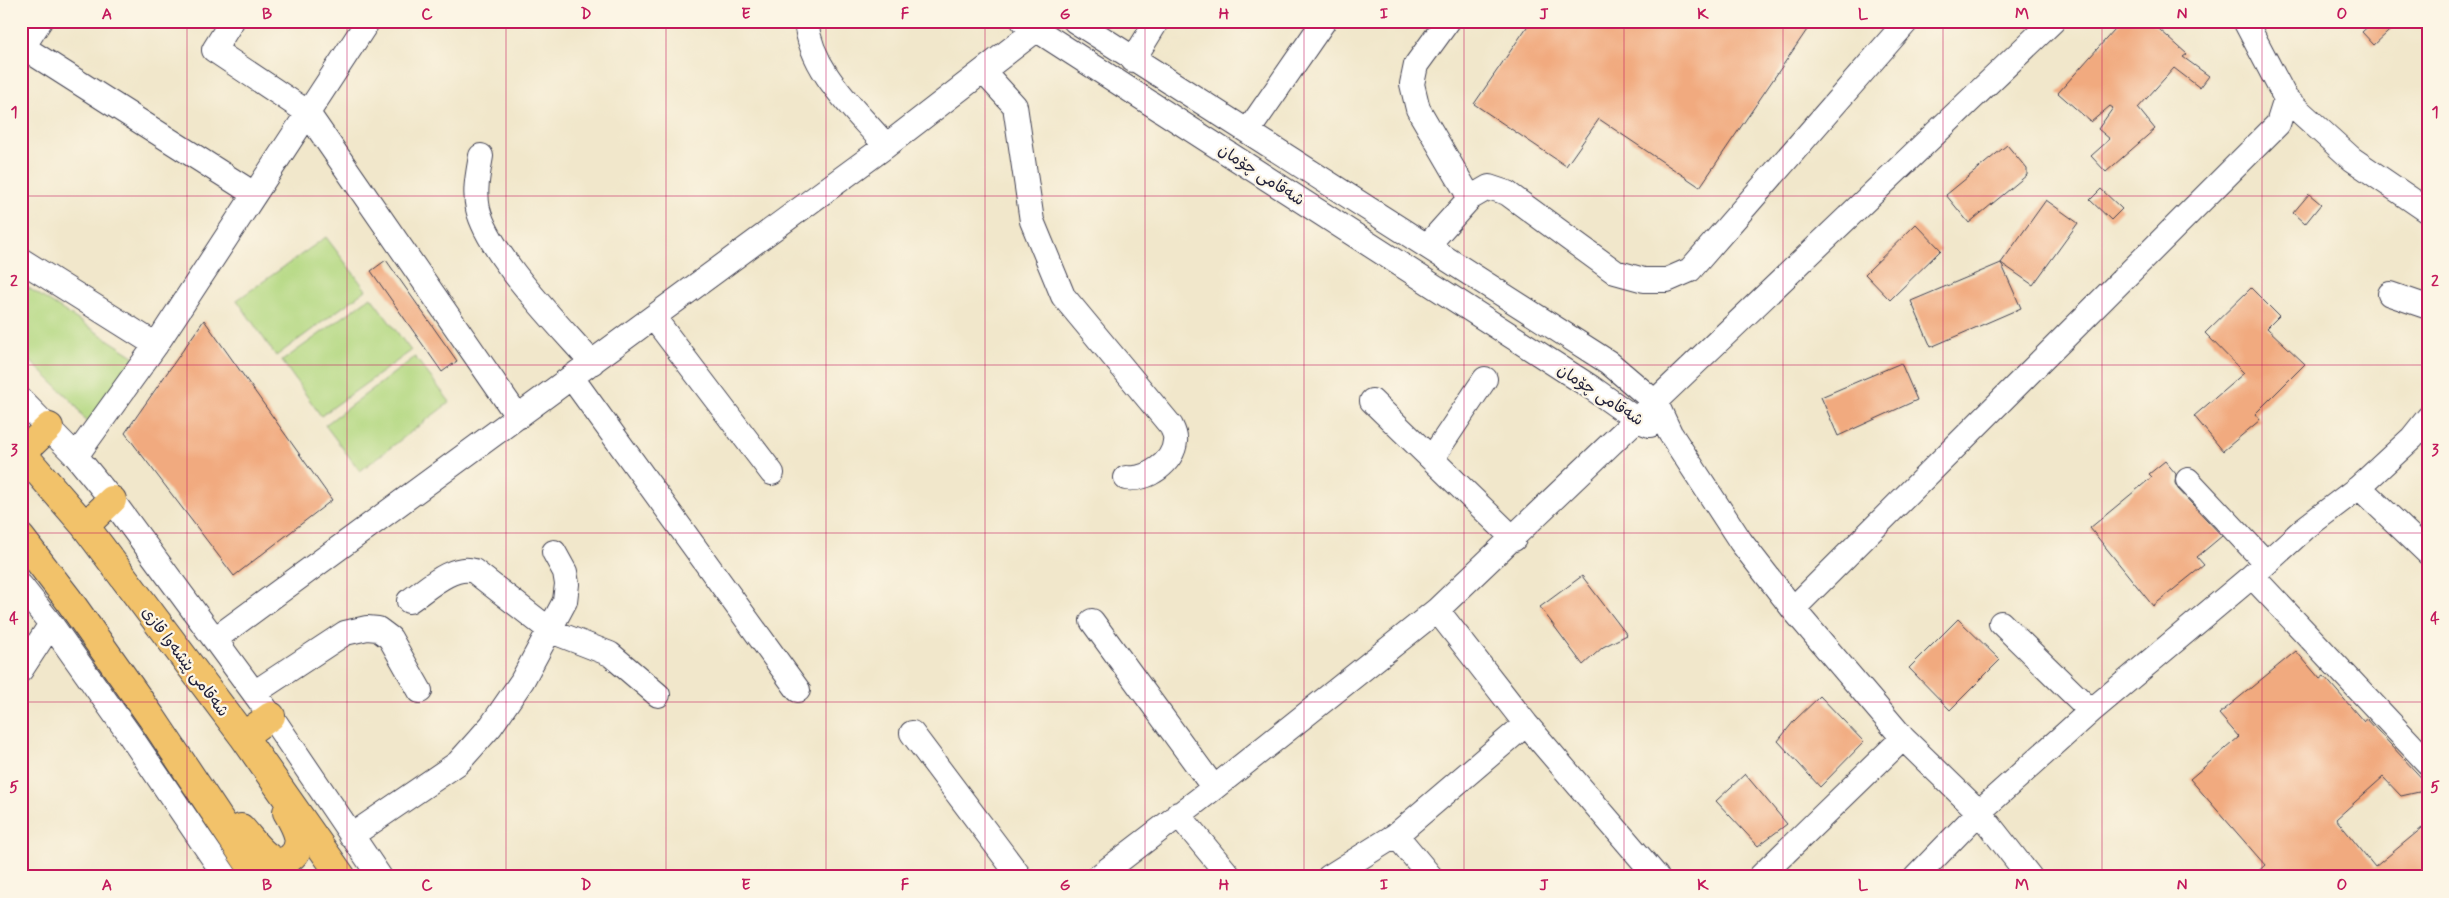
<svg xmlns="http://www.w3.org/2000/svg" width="2449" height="898" font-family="Mynerve,'Playpen Sans Arabic',sans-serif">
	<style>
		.green { fill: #b3d881; stroke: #6a7d5e }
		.building { fill: #f1aa7f }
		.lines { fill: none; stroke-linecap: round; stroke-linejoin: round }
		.minor-casing { stroke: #414051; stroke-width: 26 }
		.highway-casing { stroke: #414051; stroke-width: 30 }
		.minor { stroke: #fff; stroke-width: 24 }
		.highway { stroke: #f2c26a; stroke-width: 28 }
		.grid { fill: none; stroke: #c2185b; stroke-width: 1; stroke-opacity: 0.55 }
		.labels { text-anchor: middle; stroke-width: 4.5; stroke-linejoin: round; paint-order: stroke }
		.street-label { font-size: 16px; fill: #22223b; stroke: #fcf5e5 }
		.neatline { fill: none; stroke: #c2185b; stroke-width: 2 }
		.grid-label { font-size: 16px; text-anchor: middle; font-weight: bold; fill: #c2185b }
	</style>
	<rect width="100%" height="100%" fill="#fcf5e5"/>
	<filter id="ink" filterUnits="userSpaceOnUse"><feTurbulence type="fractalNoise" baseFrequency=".02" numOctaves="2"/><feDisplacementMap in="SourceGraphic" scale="10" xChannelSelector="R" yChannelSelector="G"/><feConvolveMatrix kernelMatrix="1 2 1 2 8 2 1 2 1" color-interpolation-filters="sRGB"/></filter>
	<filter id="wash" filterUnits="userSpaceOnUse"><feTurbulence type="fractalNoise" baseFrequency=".0096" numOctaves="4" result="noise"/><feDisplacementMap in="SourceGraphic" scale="20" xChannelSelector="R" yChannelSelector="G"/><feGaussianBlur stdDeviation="1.12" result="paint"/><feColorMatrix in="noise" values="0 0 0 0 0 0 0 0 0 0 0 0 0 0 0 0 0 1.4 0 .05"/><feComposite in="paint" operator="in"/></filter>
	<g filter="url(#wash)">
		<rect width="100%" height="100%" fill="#f1e7cb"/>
		<path class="green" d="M326,237L366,290L276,356L237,300Z
			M21,283L135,357L89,426L74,403L21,352Z
			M371,297L411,351L321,416L282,361Z
			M415,357L450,402L360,471L325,425Z"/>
		<g id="blocks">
			<path class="building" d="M1531,21H1813L1700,187L1599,119L1566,166L1474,104Z
				M2122,21H2150L2187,54L2183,57L2209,76L2200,88L2174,68L2138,108L2155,129L2106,172L2091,156L2110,139L2098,129L2113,108L2110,106L2091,122L2058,93Z
				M2374,21H2400L2374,45L2362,32Z
				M2007,145L2027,169V175L1969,223L1946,195Z
				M2101,189L2122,209L2111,220L2090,200Z
				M2309,194L2321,204L2305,224L2293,213Z
				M2046,200L2078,223L2033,285L2001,263Z
				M1916,224L1941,250L1890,300L1865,274Z
				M386,260L457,361L442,372L371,271Z
				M2001,263L2021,308L1931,347L1911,301Z
				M2251,288L2279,316L2267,328L2305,364L2255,414L2260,420L2223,451L2194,416L2244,373L2205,333Z
				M204,320L332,500L234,576L125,433Z
				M1901,363L1917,400L1838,436L1821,397Z
				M2165,461L2176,474L2175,483L2178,489L2222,536L2197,557L2204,565L2153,606L2090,528L2152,477L2149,474Z
				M1582,576L1627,635L1603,647L1583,665L1540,607Z
				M1958,619L2000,660L1950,710L1909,668Z
				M2296,651L2320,679L2324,676L2364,722L2366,718L2428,785V790L2401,796L2383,777L2336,819L2375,867L2428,823V877H2252L2265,865L2190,779L2239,737L2219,714Z
				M1820,696L1864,742L1820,787L1778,741L1794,721Z
				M1745,774L1787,824L1758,846L1716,801Z"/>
		</g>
	</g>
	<g filter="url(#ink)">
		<use href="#blocks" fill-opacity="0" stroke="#414051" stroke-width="1"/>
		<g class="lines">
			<g class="minor-casing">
				<path id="minor" d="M232,21L214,50L307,112L518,417
					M806,21C811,72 855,109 886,146
					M1023,21L1592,388L1637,420L1650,425
					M1075,21L1608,362L1656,403L1670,433L1741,542L1793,609L1903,738L1979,812L2030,877
					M1448,21L1416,65L1412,84L1418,109L1470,198
					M2245,21L2286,99L2352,159L2428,211
					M23,47L254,194
					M21,50L40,21
					M1133,60L1157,21
					M983,71L1015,106L1032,221L1063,296L1171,426C1173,430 1176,436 1175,441C1174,462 1147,481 1126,478
					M1248,131L1324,21
					M481,156C478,174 474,191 478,209C489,255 560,326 592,363
					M1427,246L1470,198L1489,187L1507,193L1615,272L1644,280H1667L1690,270L1907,21
					M21,260L156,345
					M2390,294L2428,307
					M654,318L772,473
					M572,378L798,690
					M21,400L76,456L112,500L271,716L380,877
					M1372,401L1514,539
					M76,456L156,345L368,21
					M1432,458L1485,379
					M2188,480L2266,563
					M2359,487L2428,553
					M2252,576L2428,763
					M21,586L51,624L129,734L226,877
					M409,601C426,590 452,564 474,571L551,631L610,654L658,695
					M1793,609L2278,124L2286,99
					M1437,610L1526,724L1657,877
					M1092,621L1214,788
					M2001,623L2091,711
					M215,639L886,146L1036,30
					M21,670L51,624
					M254,693L345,633L367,628L378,629L390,638L420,691
					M912,733L1020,877
					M1178,814L1230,877
					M1396,835L1431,877
					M351,836L458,763L491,726L522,681L565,601L567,584L565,572L554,552
					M1098,877L1214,788L1437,610L2053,21
					M1329,877L1396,835L1526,724
					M1760,877L1903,738
					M1916,877L1979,812L2091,711L2252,576L2305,528L2359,487L2412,438L2428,418"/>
			</g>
			<g class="highway-casing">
				<path id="highway" d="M21,452L85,526L243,736L342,877
					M22,453L49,427
					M85,526L112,500
					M21,538L68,599L152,718L258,877
					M243,736L271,716
					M241,828C251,839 261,855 275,861C281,863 285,861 290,858C307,845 295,826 287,812"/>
			</g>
			<use href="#minor" class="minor"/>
			<use href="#highway" class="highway"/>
		</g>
	</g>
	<path class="grid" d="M187,21V877M347,21V877M506,21V877M666,21V877M826,21V877M985,21V877M1145,21V877M1304,21V877M1464,21V877M1624,21V877M1783,21V877M1943,21V877M2102,21V877M2262,21V877M21,196H2428M21,365H2428M21,533H2428M21,702H2428"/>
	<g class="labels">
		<g class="street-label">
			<text transform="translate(1262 174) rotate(33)" y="6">شەقامی چۆمان</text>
			<text transform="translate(1601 394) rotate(33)" y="6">شەقامی چۆمان</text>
			<text transform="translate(186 661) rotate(53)" y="6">شەقامی پێشەوا قازی</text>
		</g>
	</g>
	<rect width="2449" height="898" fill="none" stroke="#fcf5e5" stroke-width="55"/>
	<rect x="28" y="28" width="2394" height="842" class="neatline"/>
	<g class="grid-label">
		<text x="107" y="19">A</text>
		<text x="267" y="19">B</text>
		<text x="427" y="19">C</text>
		<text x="586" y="19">D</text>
		<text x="746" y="19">E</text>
		<text x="905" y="19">F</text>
		<text x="1065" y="19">G</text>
		<text x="1224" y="19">H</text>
		<text x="1384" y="19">I</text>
		<text x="1544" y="19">J</text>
		<text x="1703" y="19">K</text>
		<text x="1863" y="19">L</text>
		<text x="2022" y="19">M</text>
		<text x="2182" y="19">N</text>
		<text x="2342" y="19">O</text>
		<text x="14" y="117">1</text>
		<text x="2435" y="117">1</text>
		<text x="14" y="286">2</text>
		<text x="2435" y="286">2</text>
		<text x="14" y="455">3</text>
		<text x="2435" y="455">3</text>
		<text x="14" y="623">4</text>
		<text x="2435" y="623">4</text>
		<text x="14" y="792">5</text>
		<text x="2435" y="792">5</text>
		<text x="107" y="890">A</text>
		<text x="267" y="890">B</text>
		<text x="427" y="890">C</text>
		<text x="586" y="890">D</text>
		<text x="746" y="890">E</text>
		<text x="905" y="890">F</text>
		<text x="1065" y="890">G</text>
		<text x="1224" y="890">H</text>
		<text x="1384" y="890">I</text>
		<text x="1544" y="890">J</text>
		<text x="1703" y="890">K</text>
		<text x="1863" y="890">L</text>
		<text x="2022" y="890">M</text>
		<text x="2182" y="890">N</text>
		<text x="2342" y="890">O</text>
	</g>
</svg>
